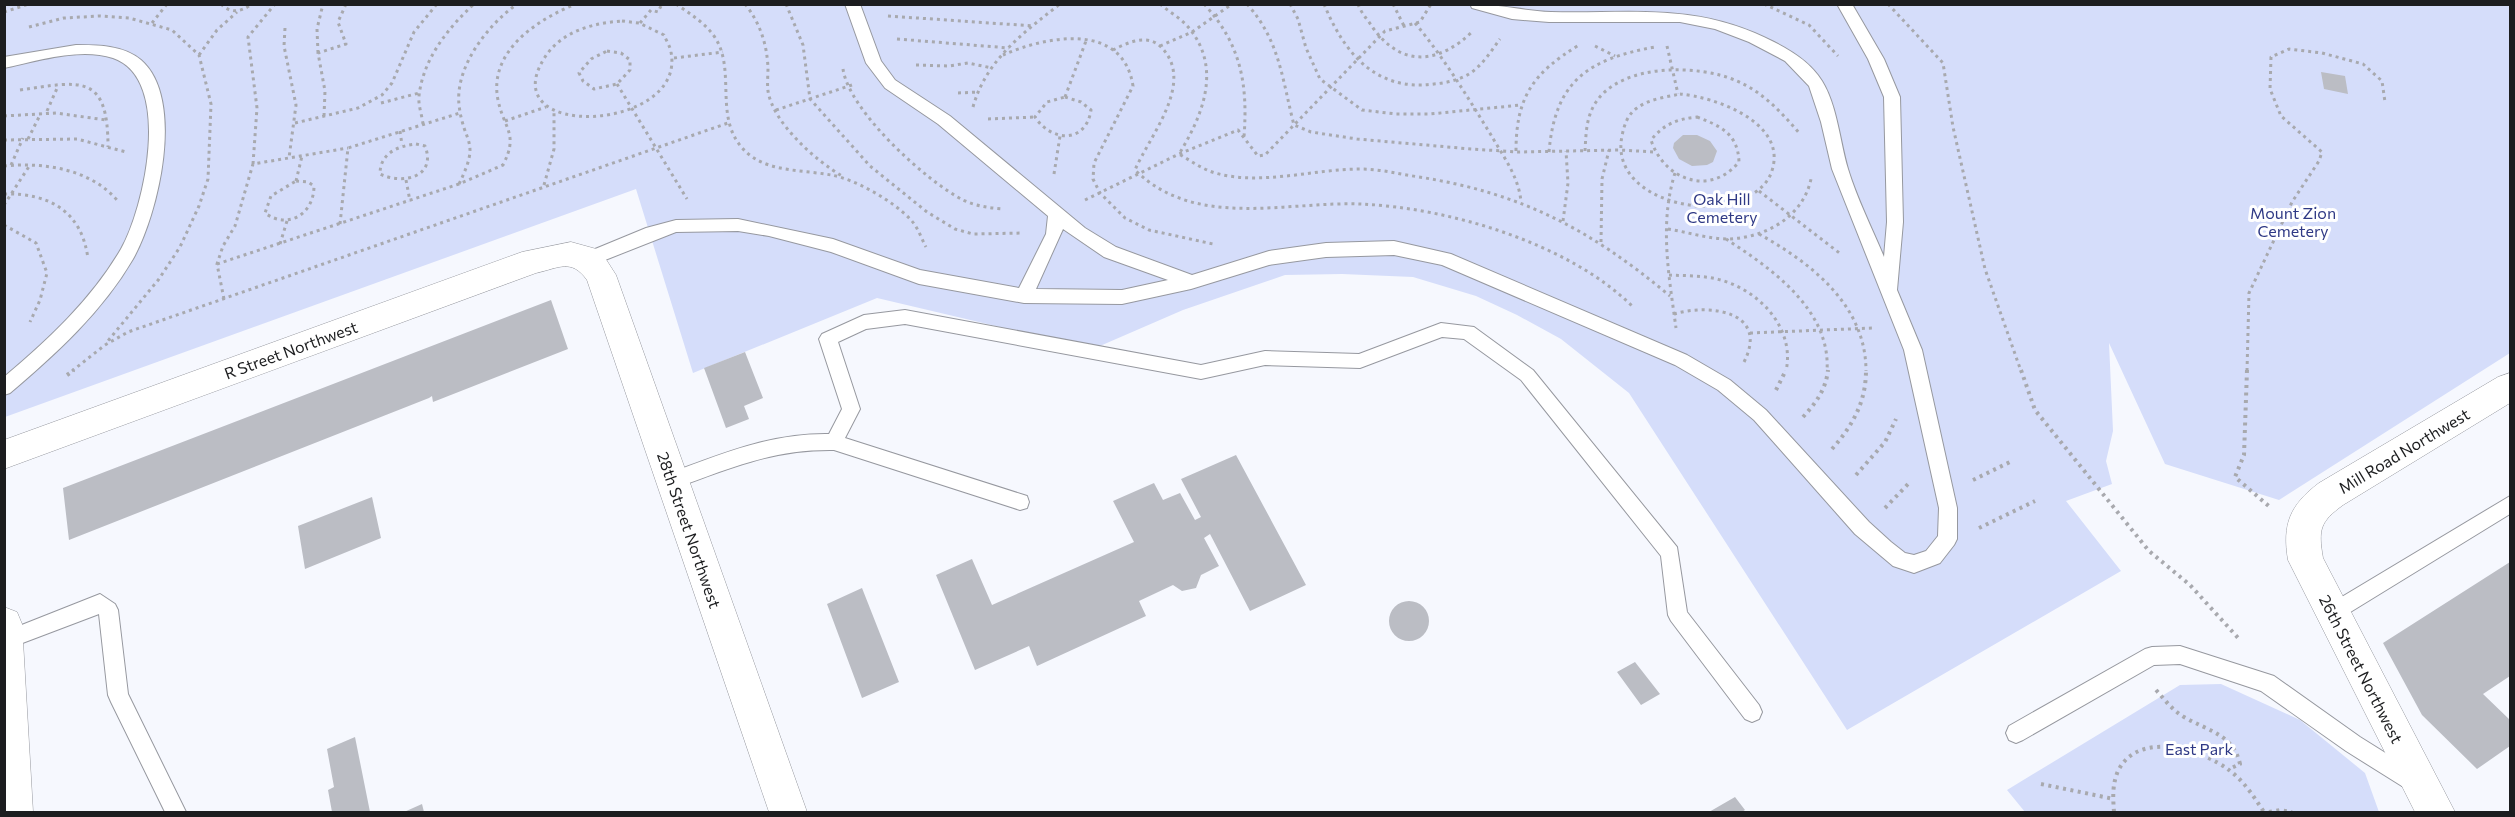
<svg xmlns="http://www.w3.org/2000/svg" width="2515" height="817" font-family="Commissioner,sans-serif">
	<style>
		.green { fill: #d5ddfa }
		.building { fill: #bbbdc4 }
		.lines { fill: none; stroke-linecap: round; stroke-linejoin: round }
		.service-casing { stroke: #96989f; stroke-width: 2 }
		.minor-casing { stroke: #96989f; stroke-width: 1 }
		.path-far1 { stroke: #a8a9ae; stroke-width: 3; stroke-dasharray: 3 4; stroke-linecap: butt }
		.path { stroke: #a8a9ae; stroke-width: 4; stroke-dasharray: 3 4.5; stroke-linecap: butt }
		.service { fill: #fff; fill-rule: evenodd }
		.minor { fill: #fff; fill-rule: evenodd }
		.labels { text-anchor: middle; stroke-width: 6; stroke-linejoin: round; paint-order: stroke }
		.park-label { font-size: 16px; fill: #2f3985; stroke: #fff }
		.street-label { font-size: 16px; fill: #1c1d1f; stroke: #fff }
	</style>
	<rect width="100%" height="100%" fill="#f6f8fe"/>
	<path class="green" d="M5,5H2510V353L2279,500L2165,464L2109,343L2113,431L2106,461L2112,484L2066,501L2121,571L1847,730L1629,393L1561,339L1517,315L1476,296L1413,277L1342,274L1285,275L1183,310L1093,349L877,298L693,373L636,189L5,417Z
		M2221,684L2300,720L2365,773L2379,812H2025L2007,790L2180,685Z"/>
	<path class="building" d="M2321,72L2345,76L2348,94L2324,89Z
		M1683,135H1697L1710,141L1717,151L1713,162L1707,165L1692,166L1679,159L1673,148L1674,143Z
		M551,300L568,349L433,402L432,396L429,398L69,540L63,488Z
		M745,352L763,398L744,406L749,419L726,428L704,368Z
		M1236,455L1306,585L1250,611L1210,534L1204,538L1219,566L1201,575L1196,588L1182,591L1173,585L1139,601L1146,616L1037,666L1029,646L975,670L936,575L972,559L992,605L1134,542L1113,501L1154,483L1163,500L1180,493L1195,520L1201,517L1181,479Z
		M372,497L381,538L305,569L298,526Z
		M2510,562V676L2483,694L2510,720V746L2477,769L2422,715L2383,643Z
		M862,588L899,682L862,698L827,604Z
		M1389 621a20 20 0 1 1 40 0a20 20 0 1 1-40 0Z
		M1635,662L1660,694L1641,705L1617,672Z
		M355,737L370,812H332L328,790L334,787L327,749Z
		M1735,797L1745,810L1742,812H1709Z
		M422,804L424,812H404Z"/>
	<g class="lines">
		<g class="service-casing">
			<path id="service" d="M845,4H860L881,61L895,80L950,116L1085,228L1116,247L1192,275L1269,251L1326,243L1394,241L1451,254L1687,355L1730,380L1766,410L1869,522L1891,542L1905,553L1914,555L1926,551L1938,536L1939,508L1904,350L1832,169L1821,122L1809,86L1785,61L1749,42L1715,29L1680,22H1549L1512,19L1472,8L1470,4C1498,4 1524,11 1551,12C1633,14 1697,2 1774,42C1792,51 1811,63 1822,81C1837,105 1840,142 1848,169C1857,199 1872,228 1884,257L1887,222L1884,97L1868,59L1837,4H1852L1884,59L1900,97L1903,222L1897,290L1922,350L1957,508V539L1954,545L1940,563L1914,573L1893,566L1855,534L1754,420L1718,390L1675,365L1442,265L1394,255L1326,257L1269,265L1191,289L1122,304L1024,303L919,284L831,252L769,236L738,231L676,232L595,264L589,266L583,264L581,259L583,254L646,228L676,220L738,219L833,239L920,270L1019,288L1046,234L1048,216L938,124L885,88L866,63ZM1063,229L1104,257L1168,280L1122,290L1036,289Z
				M76,45C98,45 123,45 141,60C186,99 158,215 133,259C102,312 56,354 10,393L4,395V377C48,340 92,299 121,249C144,209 174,79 113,58C80,47 37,61 4,68V57Z
				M905,310L1201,365L1265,351L1359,354L1441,323L1474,327L1533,370L1677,547L1687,612L1759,705L1762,712L1759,719L1752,722L1745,719L1671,621L1668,615L1661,556L1521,380L1464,339L1442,337L1360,368L1265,365L1201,379L905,324L866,329L838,342L860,409L845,438L1027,496L1029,502L1027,508L1020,510L834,450C772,449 729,469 672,489L665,487L663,481L665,475C719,455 770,433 829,434L842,409L819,339L822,334L864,315Z
				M2510,496V514L2339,619L2332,622L2325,619L2322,613L2325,607Z
				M100,594L115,604L118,610L128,694L186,812H165L111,702L108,695L99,614L4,650V632Z
				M2180,646L2274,676L2360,737L2419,774L2423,781L2419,788L2412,791L2405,788L2346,751L2261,691L2180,664L2154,665L2023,740L2016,743L2009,740L2006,733L2009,726L2145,649L2152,647Z"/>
		</g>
		<g class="minor-casing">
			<path id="minor" d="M571,242L600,250L616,275L807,812H769L587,280C571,258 559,268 536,273L4,469V440L522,252Z
				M2510,373V403L2343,505C2320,522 2318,529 2323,558L2455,812H2415L2288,560C2282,524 2290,505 2319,483L2498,377Z
				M4,607L17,612L22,624L33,812H4Z"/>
		</g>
		<path class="path-far1" d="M221,4C231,14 241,12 252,4
			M676,4C690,14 704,22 714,36C739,72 709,124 751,156C773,172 804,170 831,175C855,179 893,201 910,219C918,227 921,238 926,247
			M745,4C760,23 767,44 768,68C768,75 767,84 768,91C773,123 815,160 842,176
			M786,4L803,45L810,99L870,166L927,212L955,229L973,234L1023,233
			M1050,4L1059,5
			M1160,4C1169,12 1181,18 1189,28C1222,68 1203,115 1179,154C1191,161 1202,169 1215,173C1262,186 1313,169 1360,169C1380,169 1399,174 1419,177C1522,193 1591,230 1670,296
			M1204,4C1241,44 1248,84 1244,137
			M1247,4C1280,41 1282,79 1294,125L1311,132L1357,139L1471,149L1519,152L1619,150L1655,152
			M1290,4L1298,19L1306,48L1320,79L1362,110L1396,114H1430L1521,105
			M1324,4C1344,53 1376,92 1434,84C1446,83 1459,80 1469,74C1482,66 1491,51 1500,39
			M1358,4C1361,13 1368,20 1373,28C1403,69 1440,63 1473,31
			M1393,4L1404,26
			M1764,4L1809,25L1838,56
			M1888,4L1943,63L1953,127L1985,269L2021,371
			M4,12L29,4
			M888,16L1034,26
			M622,21L639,23L664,35C666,40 670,46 671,52C687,132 490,142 545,57C562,31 593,23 622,21Z
			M152,23L167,4
			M640,23L651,10L658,12L662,4
			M1415,23C1444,58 1467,96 1491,135C1503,156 1519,177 1521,202
			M29,27L64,18L100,16L129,18L172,30L199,55L211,104L208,179L199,206L180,247L159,279L107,342
			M285,28L284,46L296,105L289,158
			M897,39L1009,48
			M1160,46L1192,32L1232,4
			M1595,46L1615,56
			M1667,46L1678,94
			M1113,50C1127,43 1147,33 1161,47C1196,82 1150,135 1135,170C1196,230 1286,201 1361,204C1449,208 1568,243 1632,306
			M607,51L621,53L630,60V70L617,84L594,89L583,81L579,73L591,59Z
			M318,53L317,29L323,4
			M199,55L217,30L237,12
			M1003,55C1046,36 1123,21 1133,86L1094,163L1093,179L1100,193L1125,218L1149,230L1213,244
			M674,58L723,52
			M916,65L949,66L968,63L992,68
			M843,69C849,111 926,181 963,200C976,206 989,208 1003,209
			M617,84L687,199
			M20,90C81,81 108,73 108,147
			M958,93L978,92
			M1680,94C1714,97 1784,121 1773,167C1769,185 1755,194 1739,201C1696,218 1610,194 1622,136C1624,125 1628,114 1637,108C1649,99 1666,97 1680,94Z
			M1065,97L1081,102L1091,110C1086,144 1051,142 1035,117L1047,102Z
			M1065,97L1086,41
			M381,103L419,93
			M973,107C986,60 1023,33 1060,4
			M776,110L855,84
			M47,111L58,86
			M4,116L56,113L106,120
			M324,116L325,91L318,53L346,44L338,22L346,4
			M1697,117C1721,126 1738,134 1739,162C1710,197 1664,180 1651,140C1664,124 1677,119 1697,117Z
			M988,119L1035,117
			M505,121L546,107
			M295,123L358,108L382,95L392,83L414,32L437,4
			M423,124C422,115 418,105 419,96C423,59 448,28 474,4
			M400,131L402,145
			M28,139L41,113
			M4,140L77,139L126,152
			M416,144L425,146C437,177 403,185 380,174C380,153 398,146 416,144Z
			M1516,151C1516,97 1533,73 1579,45
			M1585,151C1586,134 1586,117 1596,102C1622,63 1699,64 1737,81C1763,92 1782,113 1800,134
			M1549,152C1555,81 1588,59 1655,47
			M253,164L257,108L248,37L275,4
			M11,165L23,138
			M4,166C44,162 90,169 117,200
			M1675,173C1659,224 1669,276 1676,328
			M1054,174L1060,136
			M406,180L410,201
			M296,181L302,156
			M296,181L308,182L314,186C314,214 288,230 265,213L271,196Z
			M459,184C481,139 464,146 459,105C455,66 488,25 517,4
			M544,185L554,149V112
			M1759,191L1842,255
			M4,194C49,193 82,211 88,259
			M1085,200L1179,154L1238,130L1258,156L1265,155L1385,31L1420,22L1431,4
			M4,205L30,165
			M1563,221L1568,183L1566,151
			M340,224L348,148L460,113
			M4,225L36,243L47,273L40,300L30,322
			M1668,229C1687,232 1708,239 1728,239C1765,238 1803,217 1811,179
			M1759,234C1811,263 1866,305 1866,371
			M1726,239C1772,269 1831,310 1827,371
			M1601,242L1602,179L1609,150
			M280,244L287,221
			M217,264L459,184L503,165C519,134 504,129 498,100C488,51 538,19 576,4
			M1669,275C1687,276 1706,275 1724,281C1762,293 1795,330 1786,371
			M224,299L217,264L223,246L235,226L253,164L348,148
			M1674,314C1711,303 1771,312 1743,364
			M1750,333L1873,328
			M72,371L105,345L128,332L728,123
			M2247,371L2249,293L2292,202L2319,161L2322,152L2281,116L2270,89L2271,57L2289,49L2322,53L2363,64L2382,81L2385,102"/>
		<path class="path" d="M2021,370L2035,410L2149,551L2190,585L2240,640
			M2247,370L2244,455L2235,477L2271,508
			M67,375L74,370
			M1776,390L1786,370
			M1803,417C1816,403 1826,389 1828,370
			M1832,449C1853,425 1866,402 1866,370
			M1856,475L1885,442L1896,419
			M1973,480L2010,462
			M1885,508L1911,481
			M1979,528L2035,501
			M2156,690C2165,700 2172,710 2184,717C2208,731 2233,734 2240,764L2229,769
			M2041,784L2114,799
			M2114,812C2113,798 2112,785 2118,771C2138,730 2201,749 2229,770C2244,781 2254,797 2264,812
			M2269,812L2280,810L2292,812"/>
		<use href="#service" class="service"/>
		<use href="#minor" class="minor"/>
	</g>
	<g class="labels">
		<g class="park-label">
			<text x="1722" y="205">Oak Hill<tspan x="1722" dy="18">Cemetery</tspan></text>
			<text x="2293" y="219">Mount Zion<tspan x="2293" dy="18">Cemetery</tspan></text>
			<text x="2199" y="755">East Park</text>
		</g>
		<g class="street-label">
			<text transform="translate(291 350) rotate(-20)" y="6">R Street Northwest</text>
			<text transform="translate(2404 451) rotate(-31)" y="6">Mill Road Northwest</text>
			<text transform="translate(689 530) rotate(71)" y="6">28th Street Northwest</text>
			<text transform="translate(2361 669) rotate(63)" y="6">26th Street Northwest</text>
		</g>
	</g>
	<rect width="2515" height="817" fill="none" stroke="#1c1d1f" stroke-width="12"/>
</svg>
